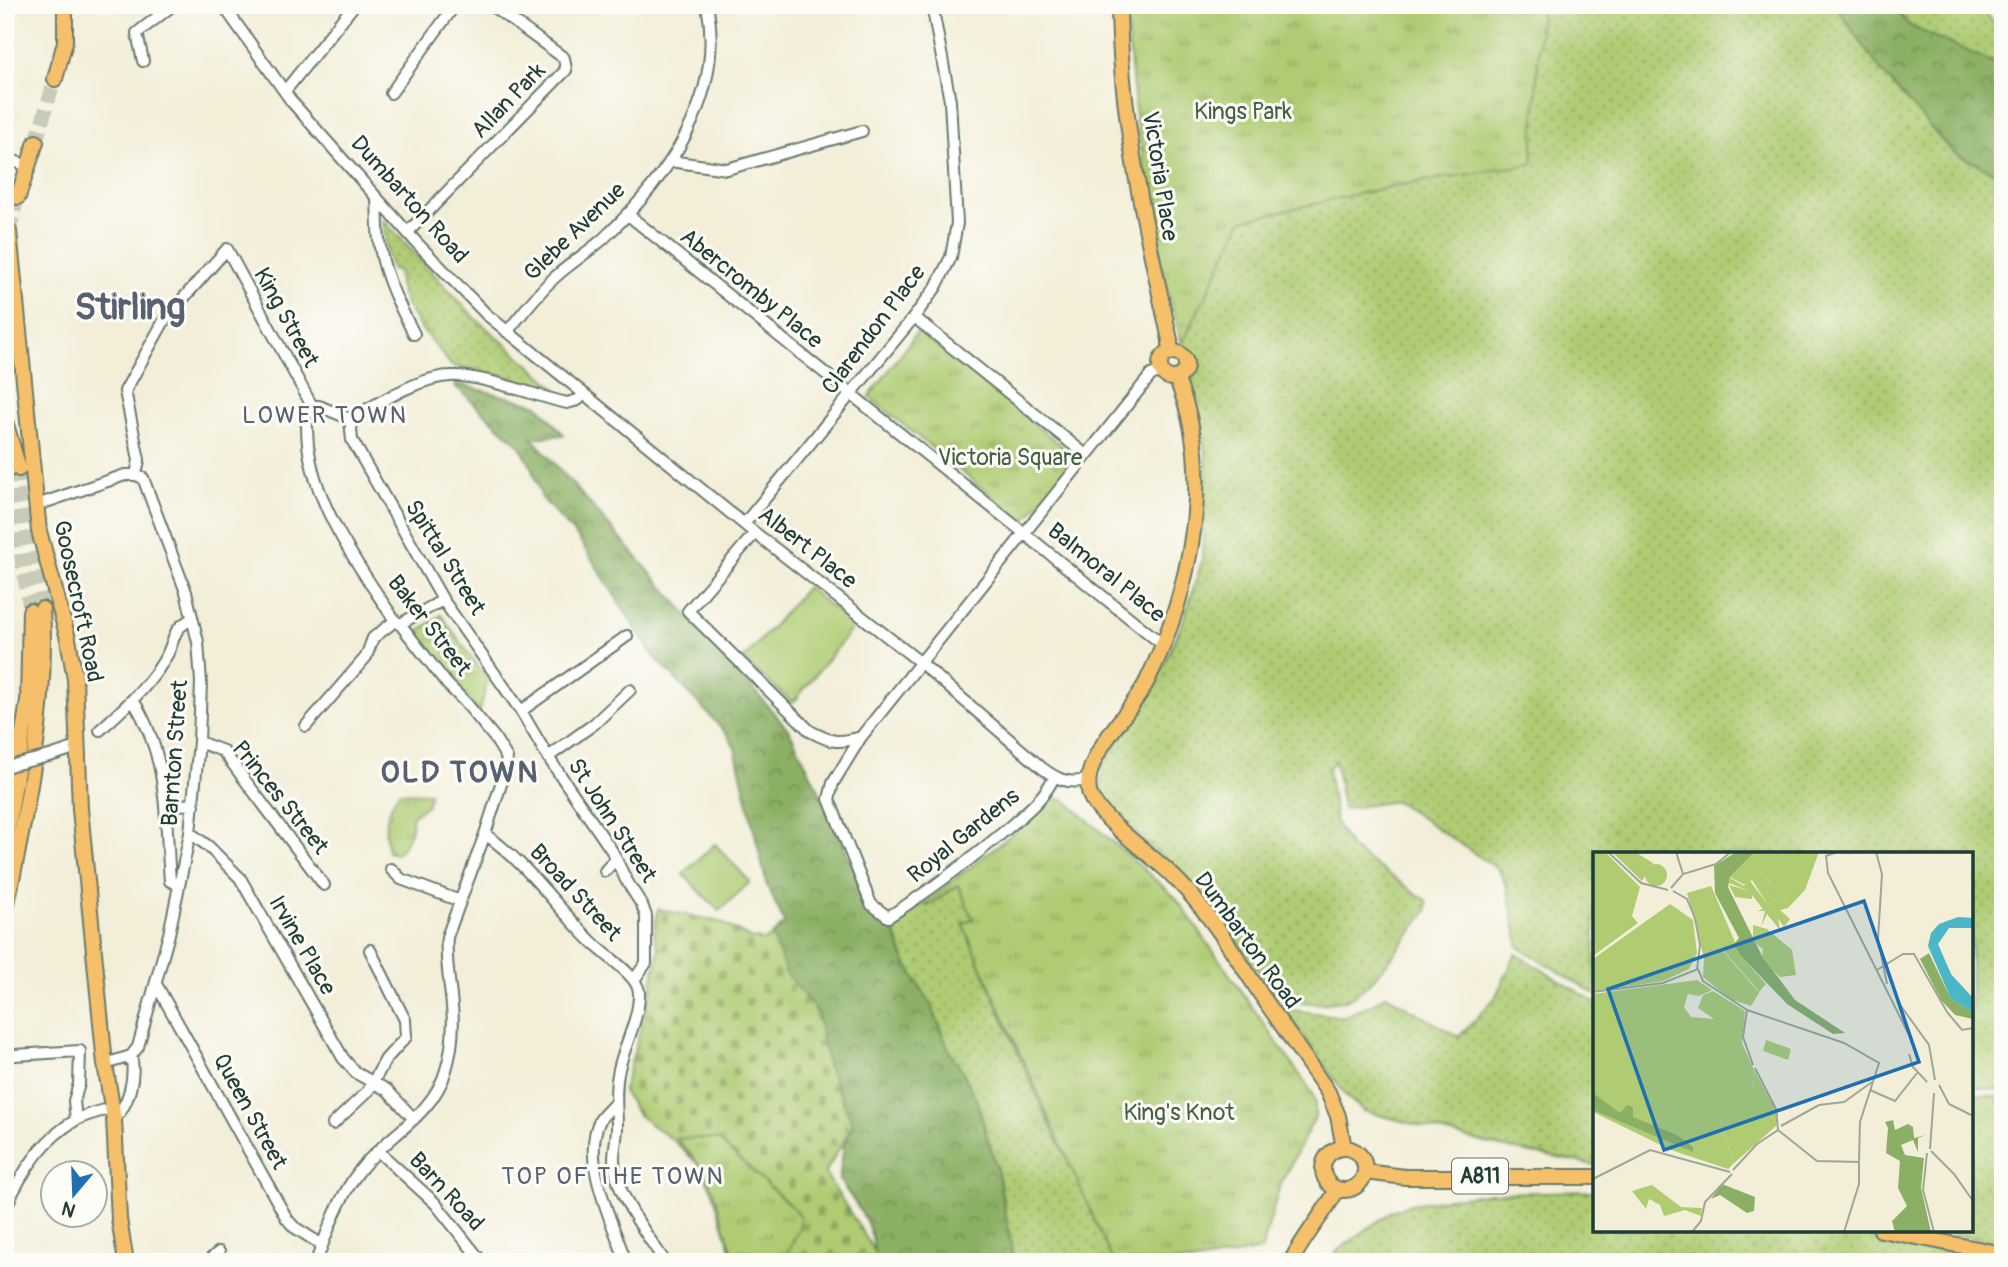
<svg xmlns="http://www.w3.org/2000/svg" width="2008" height="1267" font-family="Pangolin,sans-serif">
	<style>
		.grass { fill: url(#grass-dots); stroke: #678454; stroke-width: 2 }
		.forest { fill: url(#forest-crowns); stroke: #55764c; stroke-width: 2 }
		.cemetery { fill: url(#cemetery-stones); stroke: #678454; stroke-width: 2 }
		.park { fill: url(#park-tufts); stroke: #678454; stroke-width: 2 }
		.pitch { fill: #afcc73; stroke: #678454; stroke-width: 2 }
		.lines { fill: none; stroke-linecap: round; stroke-linejoin: round }
		.major-tunnel { stroke: #c8cbb7; stroke-width: 14; stroke-dasharray: 14 7; stroke-linecap: butt }
		.minor-casing { stroke: #697b6d; stroke-width: 14 }
		.major-casing { stroke: #697b6d; stroke-width: 18 }
		.minor { stroke: #fff; stroke-width: 10 }
		.major { stroke: #f6c06b; stroke-width: 14 }
		.minor-bridge-casing { stroke: #697b6d; stroke-width: 14; stroke-linecap: butt }
		.minor-bridge { stroke: #fff; stroke-width: 10 }
		.labels { text-anchor: middle; stroke-width: 6; stroke-linejoin: round; paint-order: stroke }
		.shield { fill: #fdfcf7; stroke: #62766e; stroke-width: 2 }
		.shield-label { font-size: 21px; font-weight: bold; fill: #1f3d34 }
		.street-label { font-size: 23px; fill: #1f3d34; stroke: #fdfcf7 }
		.park-label { font-size: 23px; fill: #436144; stroke: #fdfcf7 }
		.neighbourhood-label { font-size: 24px; letter-spacing: 2px; fill: #586171; stroke: #fdfcf7 }
		.district-label { font-size: 30px; font-weight: bold; letter-spacing: 2px; fill: #586171; stroke: #fdfcf7 }
		.town-label { font-size: 37px; font-weight: bold; fill: #586171; stroke: #fdfcf7 }
		.inset-road { fill: none; stroke: #9ea796; stroke-width: 2 }
		.view { fill: #1f6fb2; fill-opacity: 0.15; stroke: #1f6fb2; stroke-width: 3.5 }
		.inset-edge { fill: none; stroke: #1f3d34; stroke-width: 3.5 }
	</style>
	<defs>
		<pattern id="grass-dots" width="8" height="8" patternUnits="userSpaceOnUse" patternTransform="scale(1.75)"><rect width="8" height="8" fill="#afcc73"/><path d="M2 2h.1M6 6h.1" fill="none" stroke="#8ea75f" stroke-width="1.8" stroke-linecap="round"/></pattern>
		<pattern id="forest-crowns" width="20" height="18" patternUnits="userSpaceOnUse" patternTransform="scale(1.75)"><rect width="20" height="18" fill="#8bb065"/><path d="M2 6a3 3 0 1 1 6 0M12 15a3 3 0 1 1 6 0" fill="none" stroke="#719054"/></pattern>
		<pattern id="cemetery-stones" width="16" height="16" patternUnits="userSpaceOnUse" patternTransform="scale(1.75)"><rect width="16" height="16" fill="#afcc73"/><path d="M2 7V4a2 2 0 0 1 4 0v3zM10 15v-3a2 2 0 0 1 4 0v3z" fill="#8ea75f"/></pattern>
		<pattern id="park-tufts" width="24" height="20" patternUnits="userSpaceOnUse" patternTransform="scale(1.75)"><rect width="24" height="20" fill="#afcc73"/><path d="M3 7l-1-3M5 7V3M7 7l1-3M15 17l-1-3M17 17v-4M19 17l1-3" fill="none" stroke="#8ea75f"/></pattern>
	</defs>
	<rect width="100%" height="100%" fill="#fdfcf7"/>
	<filter id="ink" filterUnits="userSpaceOnUse"><feTurbulence type="fractalNoise" baseFrequency=".0143" numOctaves="2"/><feDisplacementMap in="SourceGraphic" scale="14" xChannelSelector="R" yChannelSelector="G"/><feConvolveMatrix kernelMatrix="1 2 1 2 8 2 1 2 1" color-interpolation-filters="sRGB"/></filter>
	<filter id="wash" filterUnits="userSpaceOnUse"><feTurbulence type="fractalNoise" baseFrequency=".00686" numOctaves="4" result="noise"/><feDisplacementMap in="SourceGraphic" scale="28" xChannelSelector="R" yChannelSelector="G"/><feGaussianBlur stdDeviation="1.57" result="paint"/><feColorMatrix in="noise" values="0 0 0 0 0 0 0 0 0 0 0 0 0 0 0 0 0 1.4 0 .05"/><feComposite in="paint" operator="in"/></filter>
	<g filter="url(#wash)">
		<rect width="100%" height="100%" fill="#f2eed8"/>
		<path class="grass" d="M1541,5H1978L2003,34V1091L1971,1086V854H1595V994L1519,947L1507,887L1499,870L1396,801L1343,809L1335,761L1328,769L1336,823L1351,848L1427,901V911C1409,933 1371,991 1347,999C1325,1007 1299,1002 1277,998L1208,899L1112,812L1104,801L1101,787L1103,764L1150,695L1184,619L1202,561L1206,455L1182,344L1242,220L1393,186L1532,164Z
			M383,220L475,318L556,388H548L500,375L452,366L420,327L406,304L399,285L398,270H392L387,254Z
			M958,885L973,919L963,924L1010,1035L1054,1133L1083,1190L1113,1262H1014L998,1173L962,1070L949,1051L931,1005L906,963L891,924L888,922L925,903L928,906Z
			M1516,954L1595,1002V1165L1500,1147L1364,1111L1347,1097L1284,1009L1344,1017L1376,1002L1386,995L1459,1037L1495,998Z
			M1971,1093L2003,1098V1244L1931,1230H1971Z
			M1595,1191V1230H1831L2003,1262H1330L1337,1251L1392,1211L1411,1204L1490,1193Z"/>
		<path class="forest" d="M1835,5H1892L1910,26L2003,67V177L1952,152L1881,71Z
			M462,385L538,405L564,435L532,438L789,730L836,825L869,908L891,923L906,963L931,1005L949,1051L962,1070L977,1102L998,1173L1014,1262H874C877,1229 857,1205 839,1180L844,1145L853,1125L827,1064L817,1012L786,973L772,935L785,923L767,886L735,748L728,735L651,653L579,539L542,498L530,464L519,445L455,386Z"/>
		<path class="cemetery" d="M658,909L720,922L750,938L765,941L772,935L786,973L817,1012L827,1064L853,1125L825,1173L875,1252L874,1262H735L712,1190L698,1164L674,1141L638,1115L623,1091L647,1006L659,950L654,934Z"/>
		<path class="park" d="M1125,5H1541L1532,164L1393,186L1242,220L1182,344L1160,262L1136,118Z
			M918,331L1076,457L1024,522L869,397Z
			M441,615L488,680L479,713L415,634Z
			M399,792L430,793L427,805L413,815C411,830 408,845 395,854L388,852C383,828 385,813 399,792Z
			M1050,798L1065,800L1176,898L1311,1091L1315,1101V1117L1280,1185L1262,1250L1196,1262H1113C1064,1148 1011,1037 963,924L973,919L958,885L927,906L925,903L1031,819Z
			M676,1138L717,1139L793,1208L800,1216V1225L784,1262H736L712,1188L697,1162Z"/>
		<path class="pitch" d="M807,587L854,626L793,703L743,660Z
			M715,844L750,882L719,911L683,874Z"/>
	</g>
	<g filter="url(#ink)">
		<g class="lines">
			<path class="major-tunnel" d="M36,142L55,79
				M9,231L18,197
				M19,469L42,609
				M7,471L30,611"/>
			<g class="minor-casing">
				<path id="minor" d="M223,5L292,102L416,242L486,314L755,533L921,663L1042,768C1058,780 1068,784 1087,780
					M143,61L137,33L173,5
					M285,91L354,5
					M391,93L455,5
					M14,161L28,166
					M670,161L727,169L862,131
					M377,198C378,214 377,231 380,247C385,278 400,307 414,334
					M627,214L1162,644
					M408,232L566,70L564,58L491,5
					M914,317L1086,455
					M507,332C522,314 536,295 553,279C569,264 587,253 603,239C667,179 726,97 707,5
					M312,406L306,412C307,423 307,434 308,445C316,510 360,567 395,621L400,624L447,684L466,703L494,737L507,758L503,778L485,834L447,937C445,960 450,983 452,1006C454,1027 452,1050 446,1070C433,1116 387,1135 360,1170C339,1197 328,1230 316,1262
					M312,406H319L350,419
					M350,419L352,440L443,600L521,711L548,757L612,851L626,880L642,905L646,916V963L634,980
					M350,419C377,404 419,377 450,376C480,374 535,396 567,403L578,400L584,394
					M136,475L139,460L125,391L165,319L227,249L312,406
					M37,505L125,475H136
					M744,524L914,317L936,287L951,257L957,223L950,101L932,5
					M755,533L688,611L810,731C830,742 838,744 861,737
					M400,624L443,600
					M133,700C169,758 165,816 170,881L179,885
					M521,711L627,636
					M306,726L366,657L373,638L395,621
					M100,730C125,707 152,684 168,653C176,636 172,629 192,619
					M199,742L223,751L324,885
					M53,755L77,747
					M548,757L594,724L630,690
					M1054,777C1044,799 1025,813 1007,829C969,861 931,890 888,917L871,904L829,799L833,783L861,737L1151,375L1162,371
					M165,804L194,805
					M190,833L208,846L240,878L343,1058L356,1073L387,1090L414,1119
					M485,834C529,865 555,906 593,943C605,955 638,976 639,992C640,1017 624,1046 619,1069C614,1090 617,1107 617,1127C617,1138 614,1148 614,1159C614,1193 647,1234 665,1262
					M391,869L401,879L460,901
					M605,871L615,860
					M156,984L287,1219L294,1227L322,1245
					M15,1055L80,1051L79,1084L74,1101L76,1120
					M105,1064L131,1056L138,1047L169,934L190,833L199,742L201,682L198,642L186,592L143,478L136,475
					M614,1104C610,1109 603,1115 600,1120C580,1160 613,1223 626,1262
					M114,1119C129,1105 136,1076 131,1056
					M333,1124L368,1091L386,1059L406,1037L405,1020L370,950
					M379,1152L435,1203L482,1262
					M5,1209C20,1175 42,1139 76,1120C87,1114 101,1111 112,1108
					M207,1262L219,1252"/>
			</g>
			<g class="major-casing">
				<path id="major" d="M1119,5C1120,119 1146,230 1170,340V353
					M55,79L65,42V5
					M18,197L36,142
					M9,231L39,531L68,639L75,679L80,809L105,1064L114,1119L119,1219L126,1262
					M1160 365a13 13 0 1 1 26 0a13 13 0 1 1-26 0Z
					M1176,378C1217,470 1190,593 1147,681C1132,713 1078,759 1090,795C1099,818 1150,854 1170,873C1207,908 1234,953 1262,996C1284,1028 1306,1060 1328,1092L1338,1116L1344,1148
					M5,421L19,469
					M5,466L7,471
					M5,845L28,701L30,611
					M5,913C26,814 48,711 42,609
					M1323 1169a21 21 0 1 1 42 0a21 21 0 1 1-42 0Z
					M1365,1172L1405,1177H1595
					M1881,1230L2003,1254
					M1291,1262C1304,1236 1323,1215 1337,1190"/>
			</g>
			<use href="#minor" class="minor"/>
			<use href="#major" class="major"/>
			<g class="minor-bridge-casing">
				<path id="minor-bridge" d="M5,767L53,755"/>
			</g>
			<use href="#minor-bridge" class="minor-bridge"/>
		</g>
	</g>
	<g class="labels">
		<rect class="shield" x="1452" y="1158.5" width="56" height="35" rx="5"/>
		<g class="shield-label">
			<text x="1480" y="1183">A811</text>
		</g>
		<g class="street-label">
			<text transform="translate(508 100) rotate(-46)" y="8">Allan Park</text>
			<text transform="translate(1161 176) rotate(81)" y="8">Victoria Place</text>
			<text transform="translate(410 199) rotate(48)" y="8">Dumbarton Road</text>
			<text transform="translate(574 231) rotate(-44)" y="8">Glebe Avenue</text>
			<text transform="translate(752 288) rotate(39)" y="8">Abercromby Place</text>
			<text transform="translate(287 317) rotate(61)" y="8">King Street</text>
			<text transform="translate(873 329) rotate(-53)" y="8">Clarendon Place</text>
			<text transform="translate(808 547) rotate(38)" y="8">Albert Place</text>
			<text transform="translate(446 557) rotate(58)" y="8">Spittal Street</text>
			<text transform="translate(1107 572) rotate(39)" y="8">Balmoral Place</text>
			<text transform="translate(79 601) rotate(78)" y="8">Goosecroft Road</text>
			<text transform="translate(430 625) rotate(52)" y="8">Baker Street</text>
			<text transform="translate(174 753) rotate(-86)" y="8">Barnton Street</text>
			<text transform="translate(281 797) rotate(51)" y="8">Princes Street</text>
			<text transform="translate(613 820) rotate(57)" y="8">St John Street</text>
			<text transform="translate(963 835) rotate(-39)" y="8">Royal Gardens</text>
			<text transform="translate(576 892) rotate(47)" y="8">Broad Street</text>
			<text transform="translate(1248 940) rotate(54)" y="8">Dumbarton Road</text>
			<text transform="translate(303 945) rotate(60)" y="8">Irvine Place</text>
			<text transform="translate(251 1111) rotate(61)" y="8">Queen Street</text>
			<text transform="translate(447 1191) rotate(47)" y="8">Barn Road</text>
		</g>
		<g class="park-label">
			<text x="1243" y="119">Kings Park</text>
			<text x="1010" y="465">Victoria Square</text>
			<text x="1179" y="1120">King's Knot</text>
		</g>
		<g class="neighbourhood-label">
			<text x="325" y="423">LOWER TOWN</text>
			<text x="613" y="1184">TOP OF THE TOWN</text>
		</g>
		<g class="district-label">
			<text x="460" y="782">OLD TOWN</text>
		</g>
		<g class="town-label">
			<text x="130" y="319">Stirling</text>
		</g>
	</g>
	<g transform="translate(1593 852)">
		<rect width="380" height="380" fill="#f2eed8"/>
		<path d="M0,0H12L47,35L39,64L45,71L0,104ZM19,0H42L60,11L49,29ZM137,26L151,34L157,29L185,66L187,78L174,62L168,75L172,59H164L170,57L159,43V47L142,45L136,33L156,39L136,31ZM118,34L148,104L173,132L166,139L128,96L111,106L94,41ZM77,52L100,68L104,101L96,117L70,129L0,140V107ZM104,128L119,138L106,144L95,142L91,155L98,165L121,167L105,156L110,143L120,139L152,159L149,191L161,218L159,236L124,256L140,312L135,317L78,298L0,260V142Z" fill="#afcc73"/>
		<path d="M143,0H162L137,25L135,35L169,104L202,148L252,181L240,182L194,152L148,104L141,92L146,86L122,41L121,14ZM336,101L358,147L380,160V167L362,163L348,148L327,107ZM0,241L27,261L34,253L40,255V265L84,283L100,295V300L0,258ZM300,268L302,278L315,272L320,275L321,286L333,283L325,286V300L320,288L308,293L312,303L331,306L328,336L338,380H302L299,369L314,354L305,336L307,309L293,301L295,276L292,270ZM129,332L162,345L161,359L154,361L127,343L118,347Z" fill="#8bb065"/>
		<path d="M169,21L195,51L182,47L175,53L159,28ZM160,73L174,77L199,98L203,123L187,125L178,117L169,104L170,97L160,89Z" fill="#afcc73"/>
		<path d="M162,0H226L212,38L195,56L187,58L197,67L191,75L175,53L182,47L195,51L169,21L152,33L137,25ZM52 23a11 11 0 1 1 22 0a11 11 0 1 1-22 0ZM128,97L165,139L169,136L158,154L137,147L110,125L111,106ZM173,188L198,197L195,208L170,199ZM161,218L185,262L183,274L140,312L124,256L159,236ZM59,333L88,355L109,356L108,364L92,358L71,364L67,353L56,347L53,357L39,339Z" fill="#afcc73"/>
		<path d="M365,65L380,66V76H356L345,92L358,122L380,146V160L358,147L335,94L338,81L346,72Z" fill="#4ab6c7"/>
		<path class="inset-road" d="M15,0L48,31L75,38M83,0L90,22M244,0L233,4L235,21L315,181M283,0L289,22L285,87L294,132M78,36L90,22L123,12L138,0M80,39L94,47L102,66L107,93L104,117M284,118L310,102H321L354,160L369,178L380,176M0,140L70,131L105,117L110,129L154,158L150,185L160,213M305,150L336,193L342,228M154,158L251,191L286,211L267,270L266,310M316,202L320,215L334,230M162,216L183,257L185,278L190,282L224,309L266,310V332L251,380M346,233L356,252L380,264M277,238L302,249L324,221M188,274L226,253L251,250L279,230M337,297L341,241M338,299L361,322L380,349M334,301L330,338L341,380M140,318L164,292L185,278M0,327L57,298L137,320M99,380L108,369L112,350L139,322"/>
		<path class="view" d="M271,49L326,210L71,298L15,137Z"/>
		<rect width="380" height="380" class="inset-edge"/>
	</g>
	<rect width="2008" height="1267" fill="none" stroke="#fdfcf7" stroke-width="28"/>
	<g transform="translate(74 1194) rotate(199)"><circle r="33" fill="#fdfcf7" stroke="#a4b0a9" stroke-width="2"/>
	<path d="M0-5L12 26L0 18L-12 26Z" fill="#1f6fb2"/>
	<text y="-10" font-size="19" font-weight="bold" text-anchor="middle" fill="#1f3d34">N</text>
	</g>
</svg>
